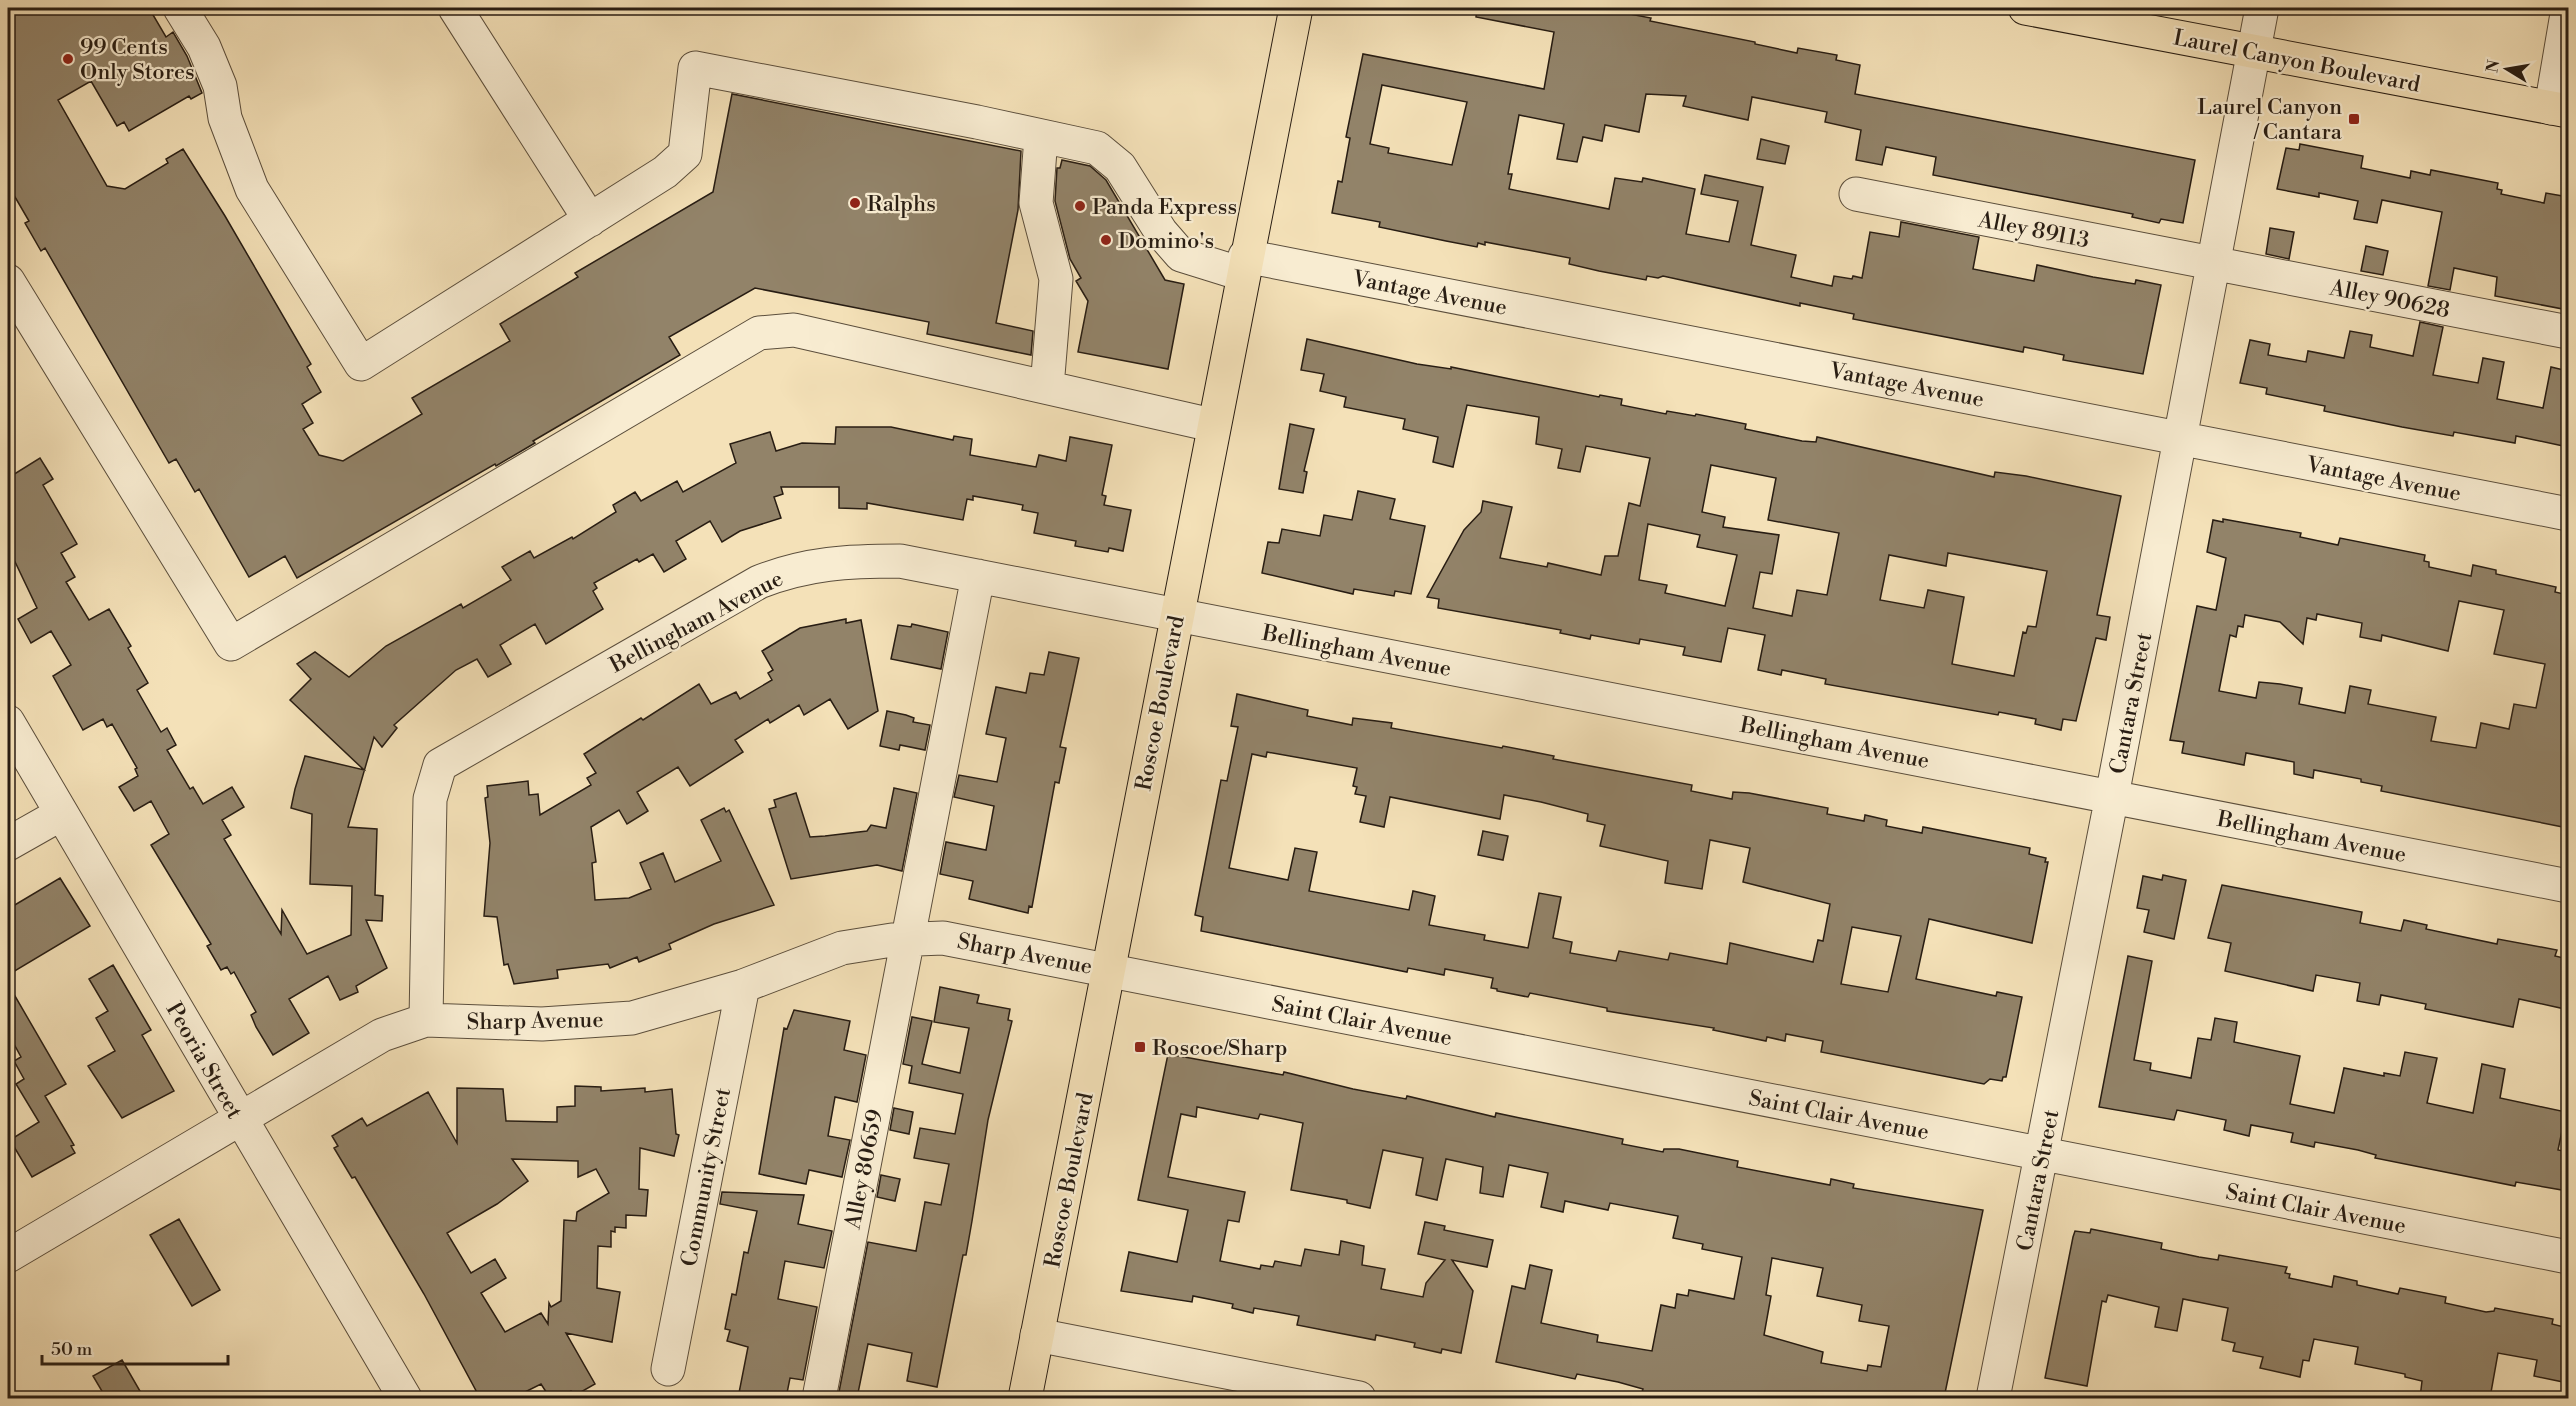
<svg xmlns="http://www.w3.org/2000/svg" width="2576" height="1406" font-family="'Libre Bodoni',serif">
	<style>
		.building { fill: #928369; stroke: #281d13; stroke-width: 1.5; fill-rule: evenodd }
		.lines { fill: none; stroke-linecap: round; stroke-linejoin: round }
		.minor-casing { stroke: #5b4e3c; stroke-width: 35 }
		.major-casing { stroke: #281d13; stroke-width: 35 }
		.minor { stroke: #f8ecd1; stroke-width: 33 }
		.major { stroke: #f4e1b8; stroke-width: 33 }
		.poi-dot { fill: #8f2418; stroke: #f8ecd1; stroke-width: 2 }
		.labels { text-anchor: middle; stroke-width: 4.5; stroke-linejoin: round; paint-order: stroke }
		.poi-label { font-size: 22px; fill: #281d13; stroke: #f8ecd1; text-anchor: start }
		.street-label { font-size: 22px; fill: #281d13; stroke: #f8ecd1 }
	</style>
	<rect width="100%" height="100%" fill="#f4e1b8"/>
	<filter id="stains"><feTurbulence type="fractalNoise" baseFrequency=".00333" numOctaves="4"/><feColorMatrix values="0 0 0 0 .2 0 0 0 0 .09 0 0 0 0 .02 0 0 0 .5 -.17"/></filter>
	<radialGradient id="worn" r=".72"><stop offset=".6" stop-color="#630" stop-opacity="0"/><stop offset="1" stop-color="#630" stop-opacity=".3"/></radialGradient>
	<path class="building" d="M8,8H149L166,37L173,32L187,56L202,93L191,99L189,96L129,131L124,122L117,126L91,81L58,100L107,186L125,189L168,163L166,159L183,149L225,216L311,364L307,367L321,392L302,404L313,423L303,429L319,455L343,461L422,414L412,398L510,341L500,324L578,277L575,273L713,192L732,94L1021,151L1018,210L996,323L1033,331L1031,355L927,334L929,322L755,288L669,337L680,355L533,441L535,443L496,466L495,464L297,578L285,556L249,577L199,489L195,492L176,459L169,463L45,248L41,251L25,223L29,221L8,185Z
		M1477,8H1608V10L1651,18L1650,21L1755,42V44L1797,53L1798,48L1837,55L1836,60L1860,65L1855,94L2195,160L2183,223L2161,219L2159,223L2132,217L2133,214L1933,175L1936,157L1886,147L1882,165L1856,160L1861,130L1825,122L1827,112L1752,97L1748,120L1683,106L1686,96L1646,94L1639,132L1605,125L1602,141L1583,137L1577,162L1557,159L1564,124L1519,115L1508,174H1512L1509,189L1609,209L1615,178L1642,182L1643,178L1695,189L1686,234L1729,242L1738,201L1701,194L1705,175L1763,187L1751,245L1796,255L1791,277L1832,286L1834,276L1852,279L1853,276L1862,278L1870,232L1899,237L1901,222L1979,237L1973,269L2034,281L2037,265L2093,277L2135,284L2136,280L2161,285L2143,374L2063,360L2064,355L2024,347L2023,352L1853,319L1854,314L1800,303V306L1663,276L1658,278L1647,276L1646,280L1599,271L1569,264L1570,258L1485,242V245L1478,243L1477,247L1446,241L1379,227L1380,222L1332,213L1338,181L1342,182L1350,138L1346,137L1363,54L1544,89L1554,32L1476,17ZM1382,85L1467,102L1452,165L1388,153L1389,148L1370,144Z
		M1761,139L1789,146L1785,164L1757,159Z
		M2300,144L2363,156L2361,168L2410,178L2411,171L2430,175L2431,170L2498,183L2497,189L2502,190L2501,194L2544,203L2546,193L2568,197V310L2495,296L2497,277L2454,268L2450,290L2428,286L2442,212L2382,200L2377,223L2354,219L2358,201L2319,193V197L2277,189L2286,148L2299,150Z
		M1062,160L1090,166L1106,180L1165,280L1184,284L1168,369L1078,352L1088,301L1076,281L1081,278L1070,259L1055,201L1057,168H1060Z
		M2270,228L2294,232L2289,259L2266,254Z
		M2366,246L2388,251L2383,275L2361,271Z
		M2420,322L2443,327L2433,375L2478,383L2483,358L2504,362L2497,399L2543,408L2551,367L2568,371V447L2516,436L2515,443L2454,432L2453,436L2402,427L2324,411L2325,406L2266,394L2267,388L2240,383L2250,340L2270,344L2268,355L2306,362L2308,351L2344,358L2350,331L2372,335L2370,347L2413,356Z
		M1307,339L1417,364L1451,369V367L1599,397L1600,395L1622,399L1621,405L1666,414L1667,411L1695,416L1696,414L1746,424L1745,429L1802,441L1816,442L1817,437L1994,477L1995,472L2026,476L2121,496L2097,615L2110,617L2106,640L2096,638L2076,721L2063,719L2061,730L2035,724L2036,719L1999,712L1998,715L1825,684L1826,679L1782,670L1781,675L1758,670L1765,635L1728,628L1721,662L1683,655L1685,647L1640,639L1639,644L1591,635L1590,639L1560,633L1561,630L1438,608L1439,599L1427,597L1464,530L1481,512L1483,501L1512,507L1500,558L1547,567L1548,563L1601,575L1605,556H1618L1629,503L1640,506L1650,458L1586,446L1580,472L1558,468L1562,449L1536,444L1539,417L1467,405L1453,467L1433,462L1438,437L1403,429L1405,419L1344,407L1346,397L1320,391L1324,374L1301,370ZM1711,465L1776,478L1768,520L1839,533L1827,595L1797,590L1792,616L1753,608L1760,572L1772,574L1779,535L1723,527L1725,517L1702,512ZM1648,524L1700,535L1697,547L1737,555L1725,606L1665,593L1667,585L1639,580ZM1948,553L2047,571L2036,627L2028,626L2026,633L2023,632L2014,676L1952,664L1964,597L1928,590L1924,608L1880,600L1889,555L1946,566Z
		M1290,424L1314,429L1304,471L1307,472L1303,493L1279,489Z
		M836,427H891L953,440L954,436L972,439L970,455L1036,467L1039,455L1066,461L1070,437L1112,445L1102,495L1106,496L1104,505L1131,510L1123,551L1109,548L1108,552L1075,546L1076,541L1034,533L1038,513L1022,510L1023,505L973,496V500L967,499L963,520L867,503V509L839,508V487H781L783,494L774,497L781,518L740,531L722,542L710,521L676,541L686,559L664,572L653,554L639,562L637,559L594,583L597,588L593,591L603,609L546,644L535,624L500,645L511,664L488,677L477,659L456,670L394,725L397,728L382,747L374,737L348,827L377,829L375,895L383,896L382,921L366,920L387,968L356,986L358,992L340,1000L328,976L289,999L309,1033L273,1055L256,1027L251,1015L256,1012L234,972L231,974L227,967L221,970L207,946L211,944L151,845L169,834L151,801L134,811L119,787L138,776L135,769L137,768L112,724L107,727L103,719L83,730L53,676L71,665L51,631L31,643L18,619L37,608L8,547V478L40,458L53,479L43,485L77,544L61,553L75,577L66,582L89,620L109,609L131,646L128,648L148,683L137,690L161,732L167,728L176,745L167,750L190,789L193,787L203,804L232,787L244,807L222,820L231,835L224,839L281,934L282,910L307,954L351,935L352,886L310,884L312,814L291,808L295,789L305,756L364,770L290,700L311,679L297,664L315,652L349,677L386,646L461,604L463,608L511,580L502,567L530,551L534,558L572,537L573,539L616,512L613,505L635,492L641,501L677,481L683,492L736,463L730,444L770,432L776,451L802,443L835,444Z
		M1358,491L1395,499L1390,519L1425,526L1411,594L1395,591L1394,596L1354,589L1353,594L1262,573L1268,542L1279,543L1282,529L1320,536L1324,515L1352,520Z
		M2223,519L2301,533L2300,537L2338,545L2340,538L2425,555L2424,561L2429,562V567L2471,576L2473,565L2496,570V574L2556,587L2555,592L2568,595V745L2563,770L2568,772V828L2381,791L2382,786L2361,782V779L2314,770L2313,778L2294,774V762L2246,753L2244,765L2182,753L2184,742L2170,740L2197,606L2216,610L2226,558L2207,552L2213,520L2223,522ZM2459,601L2504,610L2494,654L2545,664L2536,708L2514,704L2509,729L2481,723L2476,748L2431,741L2436,717L2368,704L2371,690L2350,686L2345,713L2299,704L2302,688L2280,684L2259,682L2256,698L2219,691L2230,635L2236,637L2238,626L2243,627L2245,615L2280,622L2303,644L2307,618L2316,620L2317,614L2362,623L2360,637L2381,641L2382,635L2448,651Z
		M846,619V623L861,620L878,711L848,729L830,699L804,715L799,705L770,723L768,719L735,740L743,752L690,786L678,767L637,792L648,811L627,824L619,810L591,827L596,862L592,863L595,900L629,898L651,889L640,863L663,853L675,882L721,861L701,820L724,808L726,812L729,810L774,905L714,924L669,944L671,949L639,962L637,957L610,968L608,964L557,970L558,978L514,984L508,964L504,965L497,917L484,916L490,843L485,798L488,797L487,786L528,781L529,795L538,794L540,815L591,785L587,778L596,773L584,754L617,733L641,718L643,720L699,684L711,704L736,692L740,699L772,680L768,673L773,670L762,651L800,628Z
		M912,624L948,632L941,669L891,659L898,625L911,627Z
		M1049,652L1079,658L1060,747L1066,748L1059,783L1055,782L1032,907L1029,906L1028,913L969,899L973,881L940,874L946,842L986,850L994,806L954,797L959,775L997,782L1006,738L986,734L996,687L1026,693L1030,673L1044,675Z
		M1237,694L1308,710L1307,716L1352,725L1353,718L1392,723L1391,728L1502,748L1503,746L1554,756L1553,759L1692,785L1691,791L1732,799L1733,792L1749,793L1828,808L1827,814L1864,821L1865,815L1887,820L1886,826L1922,833L1923,827L2030,848L2029,854L2046,858L2045,862H2048L2032,943L1929,919L1916,979L1996,996L1997,992L2022,997L2006,1077H2003L2002,1081L1990,1079L1984,1084L1821,1052L1823,1041L1786,1034L1785,1041L1767,1037L1766,1041L1713,1030L1714,1028L1625,1014L1607,1011V1008L1530,993L1528,997L1497,991V989L1491,988L1493,978L1445,969L1444,975L1408,968L1407,972L1201,931L1203,917L1195,915L1221,780L1227,781L1238,727L1231,726ZM1267,752L1357,768L1353,786L1357,787L1355,794L1366,796L1360,822L1384,827L1390,797L1500,819L1504,795L1541,802L1588,814L1587,821L1605,825L1600,846L1668,861L1665,883L1702,889L1710,840L1750,848L1743,882L1830,904L1823,941L1818,940L1813,962L1730,943L1727,964L1670,953L1668,960L1619,951L1616,961L1570,953L1572,942L1553,938L1561,897L1539,893L1528,948L1484,940L1485,935L1429,925L1435,896L1413,891L1409,910L1309,891L1317,852L1295,848L1288,880L1229,868L1252,754L1266,757ZM1852,927L1901,936L1888,992L1841,984Z
		M887,711L906,715L914,718L913,722L930,725L925,750L900,745L899,750L880,746Z
		M894,788L917,793L902,871L877,865L791,879L769,809L776,807L774,800L796,793L810,837L825,836L867,831L871,825L886,828Z
		M1483,831L1508,836L1503,860L1478,855Z
		M2163,875L2186,880L2174,939L2144,932L2149,910L2137,908L2143,876L2162,880Z
		M60,878L90,926L8,975V909Z
		M2222,885L2362,912L2360,923L2401,931L2404,920L2427,925L2426,929L2497,944L2498,939L2557,950L2555,956L2568,959V992L2565,1009L2519,999L2513,1027L2425,1009L2426,1004L2381,995L2379,1005L2357,1001L2360,983L2316,975L2313,991L2225,971L2231,943L2208,938Z
		M2128,956L2152,961L2134,1060L2151,1063L2150,1070L2191,1078L2198,1038L2211,1040L2215,1018L2237,1022L2234,1042L2300,1056L2290,1104L2334,1113L2344,1068L2384,1076V1073L2400,1076L2405,1052L2437,1058L2427,1103L2473,1113L2482,1064L2505,1069L2500,1098L2566,1112L2558,1150L2568,1152V1191L2516,1182L2515,1186L2375,1158L2376,1155L2358,1150L2315,1142L2314,1147L2291,1142L2293,1133L2251,1125L2249,1136L2224,1130L2226,1120L2177,1110L2174,1120L2099,1107Z
		M113,965L151,1030L142,1035L174,1091L122,1118L88,1066L115,1051L96,1018L108,1011L89,979Z
		M8,984L66,1084L45,1096L74,1145L71,1146L75,1153L32,1177L10,1140L39,1122L16,1084L24,1079L14,1061L21,1057L8,1033Z
		M940,987L979,995L977,1003L1010,1009L1008,1020L1012,1021L988,1120L972,1221L966,1255H963L937,1387L907,1381L912,1353L868,1344L857,1398L838,1397L868,1242L916,1251L925,1202L941,1205L949,1164L914,1158L920,1128L955,1134L963,1094L909,1083L912,1066L903,1064L912,1017L932,1021L922,1064L960,1073L969,1028L934,1022Z
		M794,1010L850,1021L844,1050L866,1055L857,1102L835,1097L828,1136L850,1140L842,1177L809,1170L806,1184L759,1174L784,1028L787,1029Z
		M1168,1054L1283,1075L1284,1072L1353,1089L1406,1099L1407,1096L1495,1117L1496,1113L1623,1139L1622,1144L1663,1152L1664,1149H1679L1738,1161L1737,1167L1830,1185L1831,1179L1854,1184L1853,1188L1983,1210L1944,1398H1675L1642,1392L1643,1389L1618,1382L1577,1374L1575,1379L1496,1362L1512,1286L1525,1289L1530,1265L1552,1270L1541,1323L1598,1335L1597,1342L1652,1351L1661,1305L1675,1308L1677,1294L1688,1296L1689,1290L1734,1299L1742,1257L1702,1249L1703,1244L1673,1238L1678,1216L1610,1203L1608,1210L1565,1201L1563,1212L1541,1207L1548,1173L1509,1165L1503,1197L1480,1193L1483,1167L1446,1159L1437,1200L1416,1195L1423,1158L1383,1150L1370,1208L1347,1203V1200L1291,1190L1303,1123L1260,1114L1258,1119L1197,1107L1196,1117L1181,1114L1168,1177L1245,1192L1239,1222L1228,1220L1220,1261L1260,1269L1261,1265L1273,1267L1275,1261L1301,1266L1305,1249L1339,1255L1341,1241L1364,1246L1362,1265L1385,1269L1381,1289L1423,1297L1426,1283L1445,1260L1418,1254L1425,1222L1445,1226L1444,1230L1493,1240L1487,1267L1452,1260L1473,1291L1461,1353L1442,1349L1441,1353L1414,1347L1415,1343L1376,1335L1375,1340L1297,1325L1299,1316L1254,1308L1253,1313L1232,1308L1233,1304L1193,1296L1192,1302L1121,1291L1129,1252L1177,1262L1188,1210L1138,1200ZM1772,1258L1823,1268L1817,1296L1862,1305L1859,1321L1889,1326L1881,1367L1868,1365L1867,1371L1821,1363L1823,1352L1764,1335L1771,1296L1766,1295Z
		M575,1086L601,1087V1091L645,1088V1092L672,1089L676,1134L679,1135L674,1156L640,1148L639,1189L648,1190L646,1216L626,1215V1228L615,1227V1232L611,1231V1247L598,1246L597,1288L620,1292L612,1342L566,1333L595,1384L574,1396L571,1391L559,1398H550L541,1384L513,1398H480L424,1294L355,1177L352,1178L334,1148L338,1146L332,1136L362,1118L367,1126L428,1092L457,1143V1088L503,1089L506,1121L557,1122V1107L575,1106ZM512,1159L578,1161V1177L596,1169L609,1193L577,1212L576,1221L564,1220L561,1301L551,1307L549,1303L548,1324L541,1313L505,1332L481,1293L506,1278L495,1259L471,1273L447,1233L497,1204L528,1181Z
		M894,1108L913,1112L909,1134L890,1130Z
		M881,1175L900,1179L895,1201L877,1197Z
		M722,1192L804,1195L798,1224L832,1231L824,1268L785,1261L778,1299L817,1307L803,1380L790,1378L786,1398H738L748,1347L727,1341L730,1330L725,1329L732,1294L736,1295L744,1252L748,1253L757,1211L720,1204Z
		M179,1219L220,1290L192,1306L150,1235Z
		M2091,1229L2162,1243L2161,1249L2199,1257L2218,1260L2219,1255L2287,1267L2285,1273L2290,1274L2289,1278L2332,1287L2334,1276L2357,1281V1285L2398,1294L2400,1288L2446,1297L2445,1303L2486,1312L2494,1311L2495,1308L2553,1319L2552,1324L2568,1328V1383L2534,1376L2537,1360L2498,1353L2490,1398H2420L2422,1381L2405,1377V1374L2355,1364L2358,1347L2314,1339L2309,1361L2303,1360L2300,1377L2260,1368L2263,1357L2233,1351L2235,1343L2222,1340L2228,1308L2183,1299L2177,1331L2155,1327L2159,1307L2108,1295L2106,1302L2102,1301L2087,1386L2045,1378L2073,1237L2075,1231L2090,1233Z
		M122,1360L144,1398H106L93,1376Z"/>
	<g class="lines">
		<g class="minor-casing">
			<path id="minor" d="M180,8L204,47L220,86L225,118L252,189L361,364L665,172L685,154L695,68L977,122L1097,148L1120,167L1161,232L1181,255L1242,274
				M455,8L590,220
				M2551,108L2568,8
				M1041,137L1036,203L1056,279L1047,387
				M1856,194L2568,332
				M1245,256L2568,514
				M8,281L231,644L759,333L794,330L1212,425
				M8,722L405,1398
				M8,844L61,814
				M426,1020L430,799L440,765L759,582C807,563 849,561 900,561L2568,886
				M8,1256L382,1035L426,1020L542,1024L632,1018L743,986L842,948L892,940L943,938L2568,1257
				M1037,1335L1359,1398
				M668,1369L743,986
				M819,1398L978,576
				M1993,1398L2112,796L2262,8"/>
		</g>
		<g class="major-casing">
			<path id="major" d="M2025,8L2568,111
				M1025,1398L1296,8"/>
		</g>
		<use href="#minor" class="minor"/>
		<use href="#major" class="major"/>
	</g>
	<g class="poi-dot">
		<circle cx="68" cy="59" r="6"/>
		<rect x="2348" y="113" width="12" height="12" rx="3"/>
		<circle cx="855" cy="203" r="6"/>
		<circle cx="1080" cy="206" r="6"/>
		<circle cx="1106" cy="240" r="6"/>
		<rect x="1134" y="1041" width="12" height="12" rx="3"/>
	</g>
	<g class="labels">
		<g class="poi-label">
			<text x="80" y="54">99 Cents<tspan x="80" dy="25">Only Stores</tspan></text>
			<text x="2342" y="114" text-anchor="end">Laurel Canyon<tspan x="2342" dy="25">/ Cantara</tspan></text>
			<text x="867" y="211">Ralphs</text>
			<text x="1092" y="214">Panda Express</text>
			<text x="1118" y="248">Domino's</text>
			<text x="1152" y="1055">Roscoe/Sharp</text>
		</g>
		<g class="street-label">
			<text transform="translate(2297 60) rotate(11)" y="8">Laurel Canyon Boulevard</text>
			<text transform="translate(2034 229) rotate(11)" y="8">Alley 89113</text>
			<text transform="translate(1430 292) rotate(11)" y="8">Vantage Avenue</text>
			<text transform="translate(2390 298) rotate(11)" y="8">Alley 90628</text>
			<text transform="translate(1907 384) rotate(11)" y="8">Vantage Avenue</text>
			<text transform="translate(2384 478) rotate(11)" y="8">Vantage Avenue</text>
			<text transform="translate(696 621) rotate(-28)" y="8">Bellingham Avenue</text>
			<text transform="translate(1357 650) rotate(11)" y="8">Bellingham Avenue</text>
			<text transform="translate(1159 703) rotate(-79)" y="8">Roscoe Boulevard</text>
			<text transform="translate(2130 703) rotate(-79)" y="8">Cantara Street</text>
			<text transform="translate(1835 742) rotate(11)" y="8">Bellingham Avenue</text>
			<text transform="translate(2312 836) rotate(11)" y="8">Bellingham Avenue</text>
			<text transform="translate(1025 953) rotate(11)" y="8">Sharp Avenue</text>
			<text transform="translate(535 1020) rotate(-1)" y="8">Sharp Avenue</text>
			<text transform="translate(1362 1020) rotate(11)" y="8">Saint Clair Avenue</text>
			<text transform="translate(205 1060) rotate(60)" y="8">Peoria Street</text>
			<text transform="translate(1839 1114) rotate(11)" y="8">Saint Clair Avenue</text>
			<text transform="translate(863 1169) rotate(-79)" y="8">Alley 80659</text>
			<text transform="translate(705 1177) rotate(-79)" y="8">Community Street</text>
			<text transform="translate(1068 1180) rotate(-79)" y="8">Roscoe Boulevard</text>
			<text transform="translate(2037 1180) rotate(-79)" y="8">Cantara Street</text>
			<text transform="translate(2316 1208) rotate(11)" y="8">Saint Clair Avenue</text>
		</g>
	</g>
	<rect width="2576" height="1406" fill="none" stroke="#f4e1b8" stroke-width="30"/>
	<rect x="9" y="9" width="2558" height="1388" fill="none" stroke="#281d13" stroke-width="3"/>
	<rect x="15" y="15" width="2546" height="1376" fill="none" stroke="#281d13" stroke-width="1.5"/>
	<g transform="translate(2507 69) rotate(281)" stroke="#f8ecd1" stroke-width="4.5" paint-order="stroke">
	<path d="M0-4.5L10 22L0 15L-10 22Z" fill="#281d13"/>
	<text y="-9" font-size="16" font-weight="bold" text-anchor="middle" fill="#281d13">N</text>
	</g>
	<path d="M42 1355v9h186v-9" fill="none" stroke="#281d13" stroke-width="3"/>
	<text x="51" y="1355" font-size="18" fill="#281d13" stroke="#f8ecd1" stroke-width="4.5" paint-order="stroke">50 m</text>
	<rect width="100%" height="100%" filter="url(#stains)"/>
	<rect width="100%" height="100%" fill="url(#worn)"/>
</svg>
